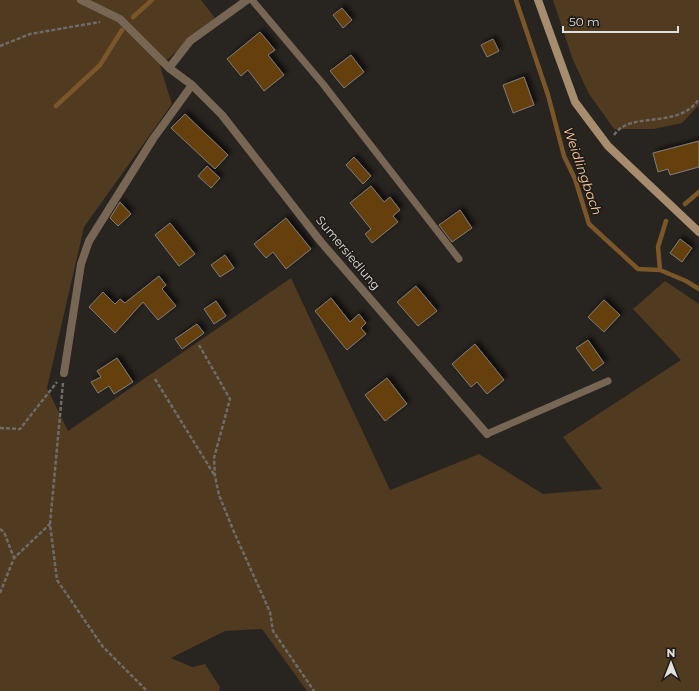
<svg xmlns="http://www.w3.org/2000/svg" width="699" height="691" font-family="Montserrat,sans-serif">
	<style>
		.green { fill: #503a20 }
		.lines { fill: none; stroke-linecap: round; stroke-linejoin: round }
		.stream { stroke: #7b5628; stroke-width: 4.5 }
		.building { fill: #654110; stroke: #807c77; filter: url(#shadow) }
		.path { stroke: #6f6c68; stroke-width: 2.5; stroke-dasharray: 4 2; stroke-linecap: butt }
		.service { stroke: #786654; stroke-width: 7 }
		.minor { stroke: #786654; stroke-width: 8 }
		.secondary { stroke: #a78c6d; stroke-width: 8 }
		.labels { text-anchor: middle; stroke-width: 3; stroke-linejoin: round; paint-order: stroke }
		.street-label { font-size: 12px; fill: #e2e0dd; stroke: #1e1a17 }
		.water-label { font-size: 13px; font-style: italic; fill: #fdcd98; stroke: #1e1a17 }
	</style>
	<defs>
		<filter id="shadow"><feDropShadow dx="3.5" dy="-3.5" stdDeviation="2" flood-color="#0009"/></filter>
	</defs>
	<rect width="100%" height="100%" fill="#282420"/>
	<path class="green" d="M0,0H201L215,18L160,66L172,104L84,227L47,388L68,431L291,278L390,490L479,454L543,494L602,489L563,437L681,360L633,309L665,281L699,304V691H307L262,629L225,631L171,658L192,667L205,664L220,687L219,691H0Z
		M553,0H699V105L682,123L654,129H614L589,94L573,60Z"/>
	<g class="lines">
		<path class="stream" d="M516,0L548,95L564,156L575,179L589,224L638,269L660,270L686,281L699,289
			M133,17L152,0
			M56,106L100,65L122,30
			M685,204L699,192
			M660,270L658,247L666,221"/>
	</g>
	<path class="building" d="M342,8L352,20L343,28L333,15Z
		M260,32L275,50L268,55L284,75L264,91L248,70L241,76L227,59Z
		M493,39L499,51L487,57L481,45Z
		M351,55L364,72L344,88L330,71Z
		M524,77L534,105L513,113L503,85Z
		M185,114L228,155L215,169L171,128Z
		M699,141V167L670,175L668,169L658,172L653,153Z
		M354,157L371,176L363,184L346,165Z
		M207,166L220,178L211,188L198,176Z
		M371,186L384,202L390,197L400,210L393,216L398,222L372,243L365,234L371,229L350,203Z
		M120,202L131,214L118,226L110,218Z
		M460,210L472,228L452,242L439,225Z
		M286,218L311,249L286,269L273,252L266,258L254,244Z
		M170,223L195,254L179,266L155,235Z
		M680,239L692,248L682,262L670,253Z
		M225,255L234,268L220,277L211,265Z
		M159,276L166,285L162,289L176,306L158,320L143,302L115,333L89,307L103,292L115,304L120,299L125,303Z
		M416,286L437,311L418,326L397,302Z
		M331,298L350,322L359,314L366,323L361,328L366,334L347,350L315,311Z
		M604,300L620,315L604,332L588,317Z
		M216,301L226,316L214,324L204,309Z
		M197,324L204,333L182,349L175,339Z
		M588,340L604,363L593,371L576,348Z
		M475,344L504,380L487,394L477,382L471,387L452,364Z
		M117,358L133,382L114,394L109,386L98,393L91,382L101,377L97,371Z
		M387,378L407,404L385,421L365,395Z"/>
	<g class="lines">
		<path class="path" d="M0,46L30,34L100,22
			M614,135C630,110 679,130 699,99
			M199,345L230,399L214,458L215,476L219,495L234,532L270,612L273,631L314,691
			M155,379L215,476
			M63,383L50,524L57,580L103,647L147,691
			M0,428L20,429L57,382
			M0,529L4,532L14,558
			M0,593L14,558L50,524"/>
		<path class="service" d="M252,0L323,84L459,259
			M487,434L608,381"/>
		<path class="minor" d="M81,0L120,19L169,68L192,85L222,115L321,242L487,434
			M169,68L190,41L247,0
			M64,373L81,264L89,241L153,139L192,85"/>
		<path class="secondary" d="M538,0L575,102L608,146L699,232"/>
	</g>
	<g class="labels">
		<g class="street-label">
			<text transform="translate(348 253) rotate(50)" y="4">Sumersiedlung</text>
		</g>
		<g class="water-label">
			<text transform="translate(583 171) rotate(71)" y="5">Weidlingbach</text>
		</g>
	</g>
	<g transform="translate(671 663)" stroke="#1e1a17" stroke-width="3" paint-order="stroke">
	<path d="M0-3L7 15L0 10L-7 15Z" fill="#e2e0dd"/>
	<text y="-6" font-size="11" font-weight="bold" text-anchor="middle" fill="#e2e0dd">N</text>
	</g>
	<path d="M563 26v6h115v-6" fill="none" stroke="#e2e0dd" stroke-width="2"/>
	<text x="569" y="26" font-size="12" fill="#e2e0dd" stroke="#1e1a17" stroke-width="3" paint-order="stroke">50 m</text>
</svg>
